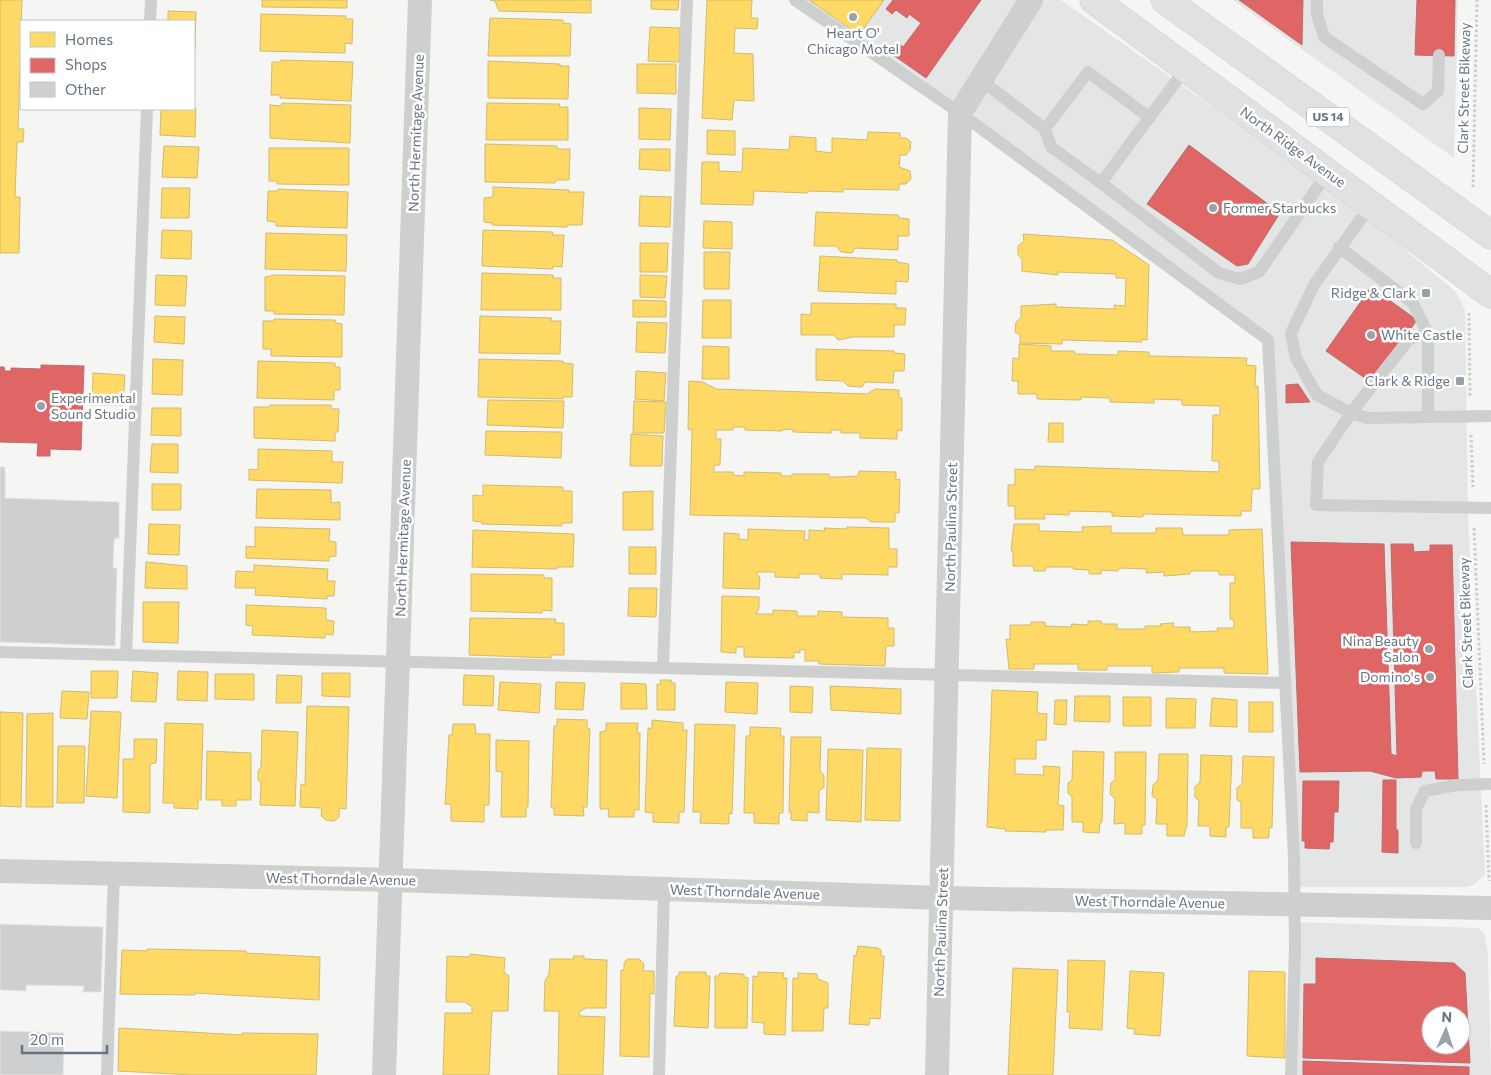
<svg xmlns="http://www.w3.org/2000/svg" width="1491" height="1075" font-family="Commissioner,sans-serif">
	<style>
		.built { fill: #e4e5e5; fill-rule: evenodd }
		.homes { fill: #ffd966; stroke: #d1bb6f }
		.shops { fill: #e06666; stroke: #bc6a6f; fill-rule: evenodd }
		.building { fill: #cdcfd0; stroke: #e4e4e4 }
		.lines { fill: none; stroke-linecap: round; stroke-linejoin: round }
		.primary-casing { stroke: #d1d2d2; stroke-width: 29 }
		.path { stroke: #cacbcc; stroke-width: 3; stroke-dasharray: 2.5 2.5; stroke-linecap: butt }
		.lane { stroke: #cecfcf; stroke-width: 12 }
		.street { stroke: #cecfcf; stroke-width: 24 }
		.primary { stroke: #e1e1e2; stroke-width: 28 }
		.poi-dot { fill: #99a1ab; stroke: #fff; stroke-width: 2 }
		.labels { text-anchor: middle; stroke-width: 5; stroke-linejoin: round; paint-order: stroke }
		.shield { fill: #fff; stroke: #959ea8; stroke-width: 1 }
		.shield-label { font-size: 12px; font-weight: bold; fill: #677483 }
		.poi-label { font-size: 14px; fill: #677483; stroke: #fff; text-anchor: end }
		.street-label { font-size: 14px; fill: #677483; stroke: #fff }
	</style>
	<rect width="100%" height="100%" fill="#f5f5f4"/>
	<path class="built" d="M795,0H1061L1348,202L1456,292L1465,310L1468,514L1485,874L1475,884L1468,887H1294L1268,340Z
		M1233,0H1458L1454,158Z
		M1295,922L1478,928L1484,933L1488,953L1491,1075H1291ZM1431,1015H1461V1045H1431Z"/>
	<path class="homes" d="M0,0H22L18,129H24L23,142H17L15,197H20L19,253H0Z
		M262,0H347V8L262,7Z
		M490,0H591V13L499,11L495,1Z
		M651,0H679L678,10L651,9Z
		M707,0H752L751,18H758L757,29L735,28L734,53L753,54L754,101L734,100L732,120L702,118Z
		M809,0H884L859,35Z
		M168,11L196,12L195,49L194,21H168Z
		M261,14L346,16V19H353L352,44L345,43V53L260,51Z
		M490,18L563,20V23L571,24L570,56H488Z
		M650,27L680,28L679,62L648,61Z
		M281,60L353,62L351,101L280,98V95H271L272,62H281Z
		M488,61L560,64V66H569L568,99L488,98Z
		M637,64H676V94L637,93Z
		M282,103L351,105L350,143L270,138V105L281,106Z
		M487,103L560,104L559,107H568V140H486Z
		M196,108L195,137L160,135L161,109Z
		M639,108L671,109L670,140L639,139Z
		M707,130L735,131V155L707,154Z
		M868,132L900,133V138H906L911,142L910,150L906,155H900L899,167L910,171L911,179L906,184H899V190L843,189V192L808,191V193L754,191L753,205L701,204L702,162H719V171L742,172L743,148L789,150L790,136L816,138V151L832,153V138L867,140Z
		M485,144L557,146V149H570L569,180H556L555,183L485,182Z
		M164,146L199,147L197,178L162,177Z
		M269,148H349V185L277,184V181H269Z
		M640,149H670V171L639,169Z
		M493,187L569,190V192H584L582,225H567V227L492,225V223L484,222V198L493,197Z
		M162,188H190L189,218H161Z
		M278,189L348,192L347,228L276,226V222L267,221L268,191H278Z
		M640,196L671,197L670,227L639,226Z
		M816,212L898,215L899,218L909,219V236H898V250L855,248L852,253L841,252L836,246H814Z
		M704,221L732,222V249L703,248Z
		M162,230L192,231L191,259L161,258Z
		M483,230L553,232L552,235H564L562,267L553,266V269L482,266Z
		M266,233L347,235L346,271L265,269Z
		M1023,234L1112,240L1149,265L1147,340L1142,339V342L1062,340V344L1020,343V335L1015,332L1016,322L1021,318V306L1056,304V307L1115,309L1114,305L1125,306L1126,278H1116V274L1058,272V275L1022,271V259L1018,255V246L1024,241Z
		M640,243H668L667,272H640Z
		M704,252H730L729,289H704Z
		M820,256L897,260V262L909,264L908,282L896,281V294L818,291Z
		M482,273L553,275V278H561V310H481Z
		M156,275L187,276L185,306L155,305Z
		M275,275L345,276L344,315L274,314V311H265V277Z
		M640,275L667,276L665,298L640,297Z
		M633,300L666,301V317H633Z
		M703,300H731V338H702Z
		M811,303L896,304V308H906L905,325H894V337H853L838,340L834,335H801V314L811,315Z
		M155,316L185,317L184,344L154,342Z
		M480,316L552,318L551,321H561L560,354L479,353Z
		M274,319L335,320L336,323L342,324V357L271,356V349H263V321H274Z
		M637,322L667,323L665,353L636,352Z
		M1019,344L1051,346V351H1074L1075,354L1118,355V351L1149,352V356L1247,358L1246,365L1256,366L1255,386H1258L1260,489H1252L1251,511H1241V516L1143,514V517L1112,516V512L1069,511V515L1044,514L1045,519H1015V506H1008V485H1015V469L1035,470V466L1219,472V461H1212L1213,415H1220V406L1182,405V400L1154,399V403L1110,402V398L1081,397V400L1037,399V394H1018V381H1012L1013,358L1019,359Z
		M703,346L729,347V379H702Z
		M816,349L894,351V353L905,354L904,371H894L893,383L865,382L862,387L848,386L843,381L816,380Z
		M153,359L183,360L182,395L152,394Z
		M479,359L563,361V363L573,364L572,397H563V399L478,397Z
		M258,361L335,363V367H340V390H334V400L257,398Z
		M636,371L666,373L664,401L635,399Z
		M93,373L125,375L123,405H92Z
		M689,381L703,382L716,389L867,394L875,389L899,390V398H902V431L897,430V439L860,438V433H841V430H831V433L793,432V429L782,430V431L745,430V427H733V430H716V439H721L720,465H714V472H733V475L744,476V472L781,473V476H792V474H829V477H840L858,476L859,471L896,472V480L900,479L899,513H895V522H871L866,518L690,515L692,430L688,429Z
		M488,400L564,401L563,428L487,425Z
		M634,401L666,402L664,433H633Z
		M270,405H331L332,409H339L338,432H335V441L254,438V407H269Z
		M152,408H181V436L151,435Z
		M1049,423H1063V442H1048Z
		M486,431L562,432L561,458L485,455Z
		M631,434L663,436L662,466H630Z
		M152,444H178V473L150,472Z
		M258,449L332,451V462H343L342,483L249,480V469L258,470Z
		M152,484H181V510H152Z
		M483,485L563,487V491H572V523H562V526L482,524V522L473,521V495L483,496Z
		M257,489L331,490V503L340,502V520L256,518Z
		M653,491V530H623V492Z
		M149,524L180,525L179,555L148,554Z
		M1014,524H1039V531L1083,532L1082,527L1111,526V533H1156V528H1182L1183,535H1229V530L1262,529L1268,674L1224,673V668H1179V672L1152,673V666H1107V670H1078V664H1034V669H1009L1006,639L1010,640V625H1031V622H1045V626L1072,627L1071,624L1088,625V621H1101L1102,624H1117V629H1145V626H1161L1160,624L1174,623L1173,627H1190V632L1218,631L1217,628H1234V620L1230,619V583H1235V575H1219V571H1191L1190,574L1164,576V572L1146,573L1147,569L1119,568L1118,571L1101,570V574H1089V570L1073,569V567H1046L1045,571H1034L1033,566H1013V551H1011Z
		M255,527L330,529L329,541L336,542V556L329,557V561L246,558V546L255,547Z
		M847,527L889,528V549H897V567H888V575L842,574V579L820,578V574H799V578L775,577V572H756L760,578L759,589L723,588L724,533L739,534V539L748,540V529L805,531L804,540H809V530L825,531L824,528L847,529Z
		M473,530L574,534L573,567H556L557,569L472,567Z
		M629,547H656V574H629Z
		M146,562L187,566V589L145,588Z
		M254,565L328,569L327,581H335L334,596H327V599L255,595L256,588H235L236,571L254,572Z
		M471,574L544,575V578H552V611L542,610V613L471,611Z
		M629,588H657L656,617L628,616Z
		M722,596L759,597V608L756,614H773V610L797,611V616H818V611L842,612V617L888,618V628H894V646H886L885,666L819,664V661H805V649L800,650V653L794,652V658L744,657V647H736V653L721,652Z
		M143,602H179L178,643L143,642Z
		M246,605L326,608V620L334,621L333,635L325,634V638L252,635L253,626L246,625Z
		M470,618L556,619L555,623H564V655H551V658L469,655Z
		M91,671H118L117,698H91Z
		M133,671L158,673L156,702L131,701Z
		M178,671L208,672L207,701L177,700Z
		M322,673H350V697L322,696Z
		M215,674H254V700L215,699Z
		M277,675L302,676L301,703H276Z
		M464,675L494,676L493,706L463,705Z
		M660,680H671L672,683H675V710H657V684H661Z
		M500,682L541,684L539,713L498,710Z
		M556,682L585,683L583,710L555,709Z
		M726,682L758,683L757,714L725,712Z
		M621,683L646,684L647,709H621Z
		M790,686L813,687L812,713L790,712Z
		M830,686L901,689V714L831,710Z
		M992,690L1038,692L1037,713L1047,714L1046,740H1036V759H1015V774L1044,775L1043,766L1060,767L1058,805L1064,806L1063,830H1046V832L1005,831L1006,829L987,827Z
		M62,691L89,692L87,719L60,718Z
		M1075,696H1110V722L1074,721Z
		M1123,697H1151V726H1123Z
		M1166,698L1196,699L1195,728H1166Z
		M1212,698L1237,700V727L1210,726Z
		M1055,700H1067L1066,725L1054,724Z
		M1249,702H1273V732H1249Z
		M307,706L349,707L346,809L339,808V817L334,821L326,820L321,816L322,808L300,807L301,784L305,785Z
		M91,711L121,712L117,798L86,796Z
		M0,712L23,713L21,807L0,806Z
		M53,713V807H26L27,714Z
		M557,719L587,720V728L590,729L587,807H583L584,816L554,815V808H551L554,726H557Z
		M652,720L683,723V730H687L684,812H679V823L653,822V813L645,812L648,728L652,729Z
		M165,723L203,724L201,800H198V809L174,808V803H163Z
		M606,723H638L637,733H640L639,810H634V817H608L609,809H600V732L606,731Z
		M453,724H475L476,734H490L489,805H484V822L451,821V804H445L449,735H452Z
		M695,724L735,725L732,814L729,813V824L700,823L701,812H693Z
		M750,727L781,728L780,736H784L783,813H779V824L754,823V813H744L746,736H750Z
		M262,730L298,732L295,806L260,805L261,783L258,780V771L261,767Z
		M791,737H821L820,771L824,775V787L819,791V813L807,812V821L791,820V812H789Z
		M134,739H157L156,763L150,764V813L123,812V759H134Z
		M496,740L529,741L528,807H526V817H501L502,772L496,771Z
		M58,746H85L84,803H57Z
		M867,748L901,749L900,821L865,820Z
		M828,749L863,750L861,822L826,820Z
		M207,751L251,753V800H236V806H222V800H206Z
		M1073,751L1104,752L1102,822L1100,823L1099,833L1083,832V822H1072V797L1068,793V783L1072,780Z
		M1115,752H1146L1145,825H1142V834H1125V823L1114,824L1115,799L1110,794L1111,783L1115,780Z
		M1159,754H1188L1187,825L1184,836H1167V824H1156L1157,799L1152,796L1153,785L1158,780Z
		M1201,755L1232,756L1229,827H1226V837L1210,836V826H1198L1199,801L1195,797V787L1200,782Z
		M1243,756L1274,757L1272,828L1269,827V838H1253V828H1241V802L1237,800V788L1242,784Z
		M858,946L878,948L881,950V956H884L880,1019L870,1018L869,1025L849,1024L854,955L856,956Z
		M147,949L246,951L247,953L320,957L319,1000L195,993V995L120,994L122,950L147,951Z
		M470,954L505,958L504,972L509,976L508,1011H492L489,1075H443L445,1013H472V1007L465,1002H446L447,956L470,957Z
		M573,956H584V959L607,960L606,1008H586L579,1012L580,1016L605,1017L603,1075H558L559,1011H544L545,981L549,974L550,959H574Z
		M627,959H639L644,964L643,971H654V994L650,993L649,1057L620,1056L621,970H624V963Z
		M1068,960L1105,961L1102,1030L1069,1028L1070,1012H1067Z
		M1013,968L1058,970L1053,1075H1008Z
		M1130,971L1164,973L1160,1036L1134,1034L1135,1029L1127,1028Z
		M1249,971L1285,972V1058L1247,1056Z
		M679,972H706V976H710L708,1028L674,1026L676,976H679Z
		M758,972L784,973L783,978H787L785,1035L764,1034V1023L752,1022L753,976L758,977Z
		M720,973L744,974V977L748,978L747,1028H715V976H719Z
		M798,973L817,974L818,979L828,983V1008H824L823,1031H792L793,978L798,979Z
		M119,1028L242,1035V1033L318,1034L316,1075H192L118,1071Z"/>
	<path class="shops" d="M893,0H981L926,78L889,52L896,42L903,47L921,23L909,14L907,18L896,10L892,14L886,9Z
		M1239,0H1303L1302,45Z
		M1417,0H1455L1454,56L1415,55Z
		M1189,145L1280,213L1248,264L1237,266L1147,204Z
		M1371,287L1417,320L1372,383L1326,351Z
		M41,365L84,366L81,450L50,449V456H37L38,443L0,442V367H4L5,371H11V368L41,369Z
		M1298,384L1310,402L1286,403V385Z
		M1291,542L1384,544L1391,754L1397,756L1391,544H1413L1414,552L1430,551V545H1452L1458,779H1436L1435,771H1422L1421,777L1396,778L1370,771L1300,772Z
		M1383,780H1396V830H1398V853L1382,852Z
		M1303,781H1339L1338,812H1334L1333,842H1330L1329,849L1305,848V841H1302Z
		M1316,958L1454,963L1465,973L1470,1063L1303,1058L1304,984H1316ZM1431,1015H1461V1045H1431Z
		M1303,1061L1469,1067V1075H1303Z"/>
	<path class="building" d="M0,467H5V498L119,502V538L114,539L113,568H117L115,646L0,642Z
		M0,924L103,927L101,992H83L84,986L26,985V991L0,990Z
		M0,1031L64,1033L63,1075H0Z"/>
	<g class="lines">
		<g class="primary-casing">
			<path id="primary" d="M1094,0L1491,294
				M1165,0L1491,235"/>
		</g>
		<path class="path" d="M1473,187L1477,0
			M1469,313L1470,397
			M1471,435L1473,487
			M1474,528L1484,764
			M1486,805L1489,881"/>
		<path class="lane" d="M795,0L960,113L1268,340L1294,858L1295,948L1291,1075
			M1317,0V15L1324,37L1423,104L1438,91L1439,55
			M150,21L151,0
			M981,80L1045,129L1051,147L1101,183L1186,68
			M1045,129L1088,72L1150,118
			M1101,183L1219,273L1240,279L1259,272L1328,172
			M1373,206L1360,220L1314,285L1291,333L1296,358L1317,395L1351,413L1367,418L1491,416
			M1339,247L1413,303L1428,334V417
			M1428,334L1409,339L1351,413L1318,462L1316,505L1491,508
			M0,652L1284,683
			M126,655L147,109
			M663,668L687,0
			M1416,843V809L1425,791L1457,785L1491,784
			M107,1075L114,874
			M659,1075L664,889"/>
		<path class="street" d="M0,871L392,880L942,898L1491,908
			M384,1075L420,0
			M937,1075L960,113L1031,0"/>
		<use href="#primary" class="primary"/>
	</g>
	<g class="poi-dot">
		<circle cx="853" cy="17" r="5"/>
		<circle cx="1213" cy="208" r="5"/>
		<rect x="1421" y="288" width="10" height="10" rx="2.5"/>
		<circle cx="1371" cy="335" r="5"/>
		<rect x="1455" y="376" width="10" height="10" rx="2.5"/>
		<circle cx="41" cy="406" r="5"/>
		<circle cx="1429" cy="649" r="5"/>
		<circle cx="1430" cy="677" r="5"/>
	</g>
	<g class="labels">
		<rect class="shield" x="1307" y="107.5" width="42" height="19" rx="4"/>
		<g class="shield-label">
			<text x="1328" y="121">US 14</text>
		</g>
		<g class="poi-label">
			<text x="853" y="38" text-anchor="middle">Heart O'<tspan x="853" dy="16">Chicago Motel</tspan></text>
			<text x="1223" y="213" text-anchor="start">Former Starbucks</text>
			<text x="1416" y="298">Ridge &amp; Clark</text>
			<text x="1381" y="340" text-anchor="start">White Castle</text>
			<text x="1450" y="386">Clark &amp; Ridge</text>
			<text x="51" y="403" text-anchor="start">Experimental<tspan x="51" dy="16">Sound Studio</tspan></text>
			<text x="1419" y="646">Nina Beauty<tspan x="1419" dy="16">Salon</tspan></text>
			<text x="1420" y="682">Domino's</text>
		</g>
		<g class="street-label">
			<text transform="translate(1464 88) rotate(-89)" y="5">Clark Street Bikeway</text>
			<text transform="translate(416 133) rotate(-88)" y="5">North Hermitage Avenue</text>
			<text transform="translate(1293 147) rotate(36)" y="5">North Ridge Avenue</text>
			<text transform="translate(951 527) rotate(-89)" y="5">North Paulina Street</text>
			<text transform="translate(403 538) rotate(-88)" y="5">North Hermitage Avenue</text>
			<text transform="translate(1466 623) rotate(-92)" y="5">Clark Street Bikeway</text>
			<text transform="translate(341 879) rotate(1)" y="5">West Thorndale Avenue</text>
			<text transform="translate(745 892) rotate(2)" y="5">West Thorndale Avenue</text>
			<text transform="translate(1150 902) rotate(1)" y="5">West Thorndale Avenue</text>
			<text transform="translate(941 932) rotate(-88)" y="5">North Paulina Street</text>
		</g>
	</g>
	<rect x="20" y="20" width="175" height="90" fill="#ffffff" stroke="#c2c7cd"/>
	<rect x="30" y="32" width="25" height="15" fill="#ffd966" stroke="#c2c7cd"/>
	<text x="65" y="45" font-size="15" fill="#677483">Homes</text>
	<rect x="30" y="58" width="25" height="15" fill="#e06666" stroke="#c2c7cd"/>
	<text x="65" y="70" font-size="15" fill="#677483">Shops</text>
	<rect x="30" y="82" width="25" height="15" fill="#cdcfd0" stroke="#c2c7cd"/>
	<text x="65" y="95" font-size="15" fill="#677483">Other</text>
	<g transform="translate(1446 1030) rotate(3)"><circle r="24" fill="#ffffff" stroke="#c2c7cd"/>
	<path d="M0-4L9 19L0 12L-9 19Z" fill="#99a1ab"/>
	<text y="-8" font-size="14" font-weight="bold" text-anchor="middle" fill="#677483">N</text>
	</g>
	<path d="M22 1045v8h85v-8" fill="none" stroke="#677483" stroke-width="2.5"/>
	<text x="30" y="1045" font-size="15" fill="#677483" stroke="#ffffff" stroke-width="4" paint-order="stroke">20 m</text>
</svg>
